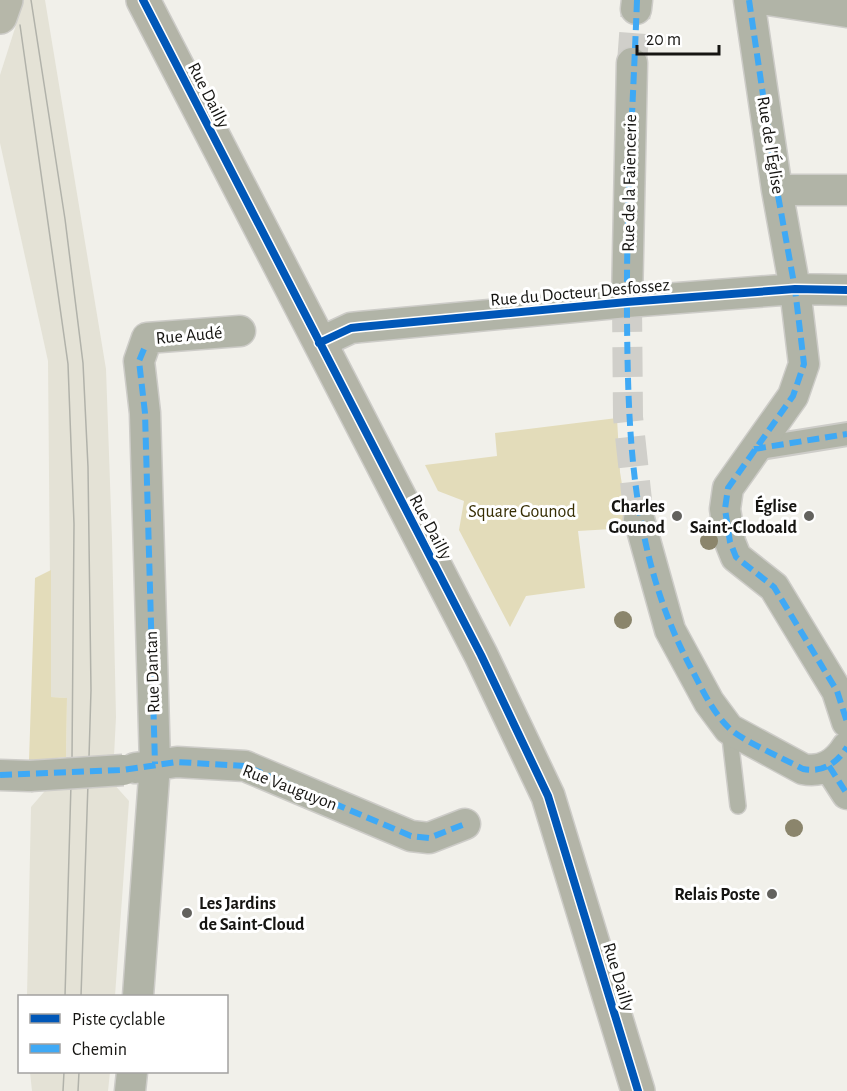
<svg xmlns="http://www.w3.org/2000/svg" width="847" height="1091" font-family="'Alegreya Sans',sans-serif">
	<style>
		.built { fill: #e4e2d6 }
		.green { fill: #e3dcba }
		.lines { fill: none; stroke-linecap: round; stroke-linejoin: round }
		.minor-tunnel { stroke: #d0cfca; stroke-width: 30; stroke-dasharray: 30 15; stroke-linecap: butt }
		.service-casing { stroke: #cdccc8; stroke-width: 18 }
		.pedestrian-casing { stroke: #cdccc8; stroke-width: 26 }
		.minor-casing { stroke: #cdccc8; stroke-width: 33 }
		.primary-casing { stroke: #cdccc8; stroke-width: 36 }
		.motorway-casing { stroke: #cdccc8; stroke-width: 36 }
		.service { stroke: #b1b4a7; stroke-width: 15 }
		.pedestrian { stroke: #b1b4a7; stroke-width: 22 }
		.minor { stroke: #b1b4a7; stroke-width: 30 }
		.primary { stroke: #b3b4a7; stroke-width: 33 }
		.motorway { stroke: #b6b7a9; stroke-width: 33 }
		.tram { stroke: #b1b2aa; stroke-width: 1.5 }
		.minor-bridge-casing { stroke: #cdccc8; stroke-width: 33; stroke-linecap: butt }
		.minor-bridge { stroke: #b1b4a7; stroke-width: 30 }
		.quiet { stroke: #3fa9f5; stroke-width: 6; stroke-dasharray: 12 6; stroke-linecap: butt }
		.cycleway-casing { stroke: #fff; stroke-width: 11 }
		.cycleway { stroke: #0057b8; stroke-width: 8 }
		.tree { fill: #8b856c }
		.poi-dot { fill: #63625e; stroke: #fff; stroke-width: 2 }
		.labels { text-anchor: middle; stroke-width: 6; stroke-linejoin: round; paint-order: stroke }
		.street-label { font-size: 18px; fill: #161512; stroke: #fff }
		.poi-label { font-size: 18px; font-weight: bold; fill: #161512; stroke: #fff; text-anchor: end }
		.park-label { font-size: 18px; fill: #372e04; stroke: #fff }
	</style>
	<rect width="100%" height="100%" fill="#f1f0ea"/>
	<path class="built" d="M24,0H45L106,369L112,539L116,717L114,756L66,757L67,698L51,697L48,361L0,143V75Z
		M112,782L129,801L115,996H27L31,807L50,785Z
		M30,1072H110L108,1091H32Z"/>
	<path class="green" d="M617,418L620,472L629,528L578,531L585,588L526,596L510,627L459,530L464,501L438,491L425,465L497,456L495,433Z
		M51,570V697L67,698L66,757L29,761L35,578Z"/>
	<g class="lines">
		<path class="minor-tunnel" d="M632,63L636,9
			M627,302L628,417L639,519"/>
		<g class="service-casing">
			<path id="service" d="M729,729L738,806"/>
		</g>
		<g class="pedestrian-casing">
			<path id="pedestrian" d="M754,449L847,434"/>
		</g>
		<g class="minor-casing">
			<path id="minor" d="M749,0L777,190L795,289L804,364L793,396L728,488L725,509L730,542L736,557L774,587L837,691L847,722
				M768,0L847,12
				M636,9L637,0
				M777,190H847
				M627,302L632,63
				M319,343L351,328L360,327L627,302L795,289L847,290
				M639,519L670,630L709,702L729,729L803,769C823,773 837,763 847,747
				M829,766L847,794
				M135,768L177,762L245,766L411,836L429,838L465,824
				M0,775L30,776
				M138,996L155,764L145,413L139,361L147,338L240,331
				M130,1091L132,1072"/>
		</g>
		<g class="primary-casing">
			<path id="primary" d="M143,0L481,655L548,796L638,1091"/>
		</g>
		<g class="motorway-casing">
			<path id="motorway" d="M0,17L6,0"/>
		</g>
		<use href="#service" class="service"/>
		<use href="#pedestrian" class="pedestrian"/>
		<use href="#minor" class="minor"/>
		<use href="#primary" class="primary"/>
		<use href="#motorway" class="motorway"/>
		<path class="tram" d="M31,0L65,219L83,363L88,467L91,690L89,757
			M20,25L68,364L74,524L72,758
			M65,996L71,784
			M81,996L88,783
			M63,1091L64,1072
			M78,1091L79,1072"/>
		<g class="minor-bridge-casing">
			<path id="minor-bridge" d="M30,776L123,770"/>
		</g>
		<use href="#minor-bridge" class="minor-bridge"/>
		<path class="quiet" d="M637,0C633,106 626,211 627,317C628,441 632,558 692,670C702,689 712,711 728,727C740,740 785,759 803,769C823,773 837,763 847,747
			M749,0L777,190L795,289L804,364L793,396L728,488L725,509L730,542L736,557L774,587L837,691L847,722
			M144,349L139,361L145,413L155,764
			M754,449L847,434
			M829,766L847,794
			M0,775L123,770L177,762L245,766L411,836L429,838L465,824"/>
		<g class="cycleway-casing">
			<path id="cycleway" d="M143,0L481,655L548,796L638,1091
				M319,343L351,328L360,327L627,302L795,289L847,290"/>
		</g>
		<use href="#cycleway" class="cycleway"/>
	</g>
	<g class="tree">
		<circle cx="709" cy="541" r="9"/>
		<circle cx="623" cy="620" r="9"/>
		<circle cx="794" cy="828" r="9"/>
	</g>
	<g class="poi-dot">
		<circle cx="677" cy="516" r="6"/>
		<circle cx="809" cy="516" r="6"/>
		<circle cx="772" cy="894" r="6"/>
		<circle cx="187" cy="913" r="6"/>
	</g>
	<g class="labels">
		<g class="street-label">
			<text transform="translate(209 95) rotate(63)" y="6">Rue Dailly</text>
			<text transform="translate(771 145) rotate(81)" y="6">Rue de l'Église</text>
			<text transform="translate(629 183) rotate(-89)" y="6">Rue de la Faïencerie</text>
			<text transform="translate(580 292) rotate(-5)" y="6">Rue du Docteur Desfossez</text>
			<text transform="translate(189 335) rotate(-5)" y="6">Rue Audé</text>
			<text transform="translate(431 527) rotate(62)" y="6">Rue Dailly</text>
			<text transform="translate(152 672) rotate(-92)" y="6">Rue Dantan</text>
			<text transform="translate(290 787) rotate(21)" y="6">Rue Vauguyon</text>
			<text transform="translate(619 977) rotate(73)" y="6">Rue Dailly</text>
		</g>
		<g class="poi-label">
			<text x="665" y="512">Charles<tspan x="665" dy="21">Gounod</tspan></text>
			<text x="797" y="512">Église<tspan x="797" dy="21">Saint-Clodoald</tspan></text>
			<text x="760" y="900">Relais Poste</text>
			<text x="199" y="909" text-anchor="start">Les Jardins<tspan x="199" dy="21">de Saint-Cloud</tspan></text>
		</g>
		<g class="park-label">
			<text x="522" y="517">Square Gounod</text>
		</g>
	</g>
	<rect x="18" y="995" width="210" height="78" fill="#ffffff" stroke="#a2a1a0" stroke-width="1.5"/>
	<rect x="30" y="1014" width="30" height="9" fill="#0057b8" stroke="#a2a1a0" stroke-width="1.5"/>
	<text x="72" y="1025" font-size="18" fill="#161512">Piste cyclable</text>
	<rect x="30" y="1044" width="30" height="9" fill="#3fa9f5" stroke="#a2a1a0" stroke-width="1.5"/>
	<text x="72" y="1055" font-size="18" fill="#161512">Chemin</text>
	<path d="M637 45v9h82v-9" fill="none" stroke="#161512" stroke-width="3"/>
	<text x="646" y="45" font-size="18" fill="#161512" stroke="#ffffff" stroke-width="4.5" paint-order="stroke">20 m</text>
</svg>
